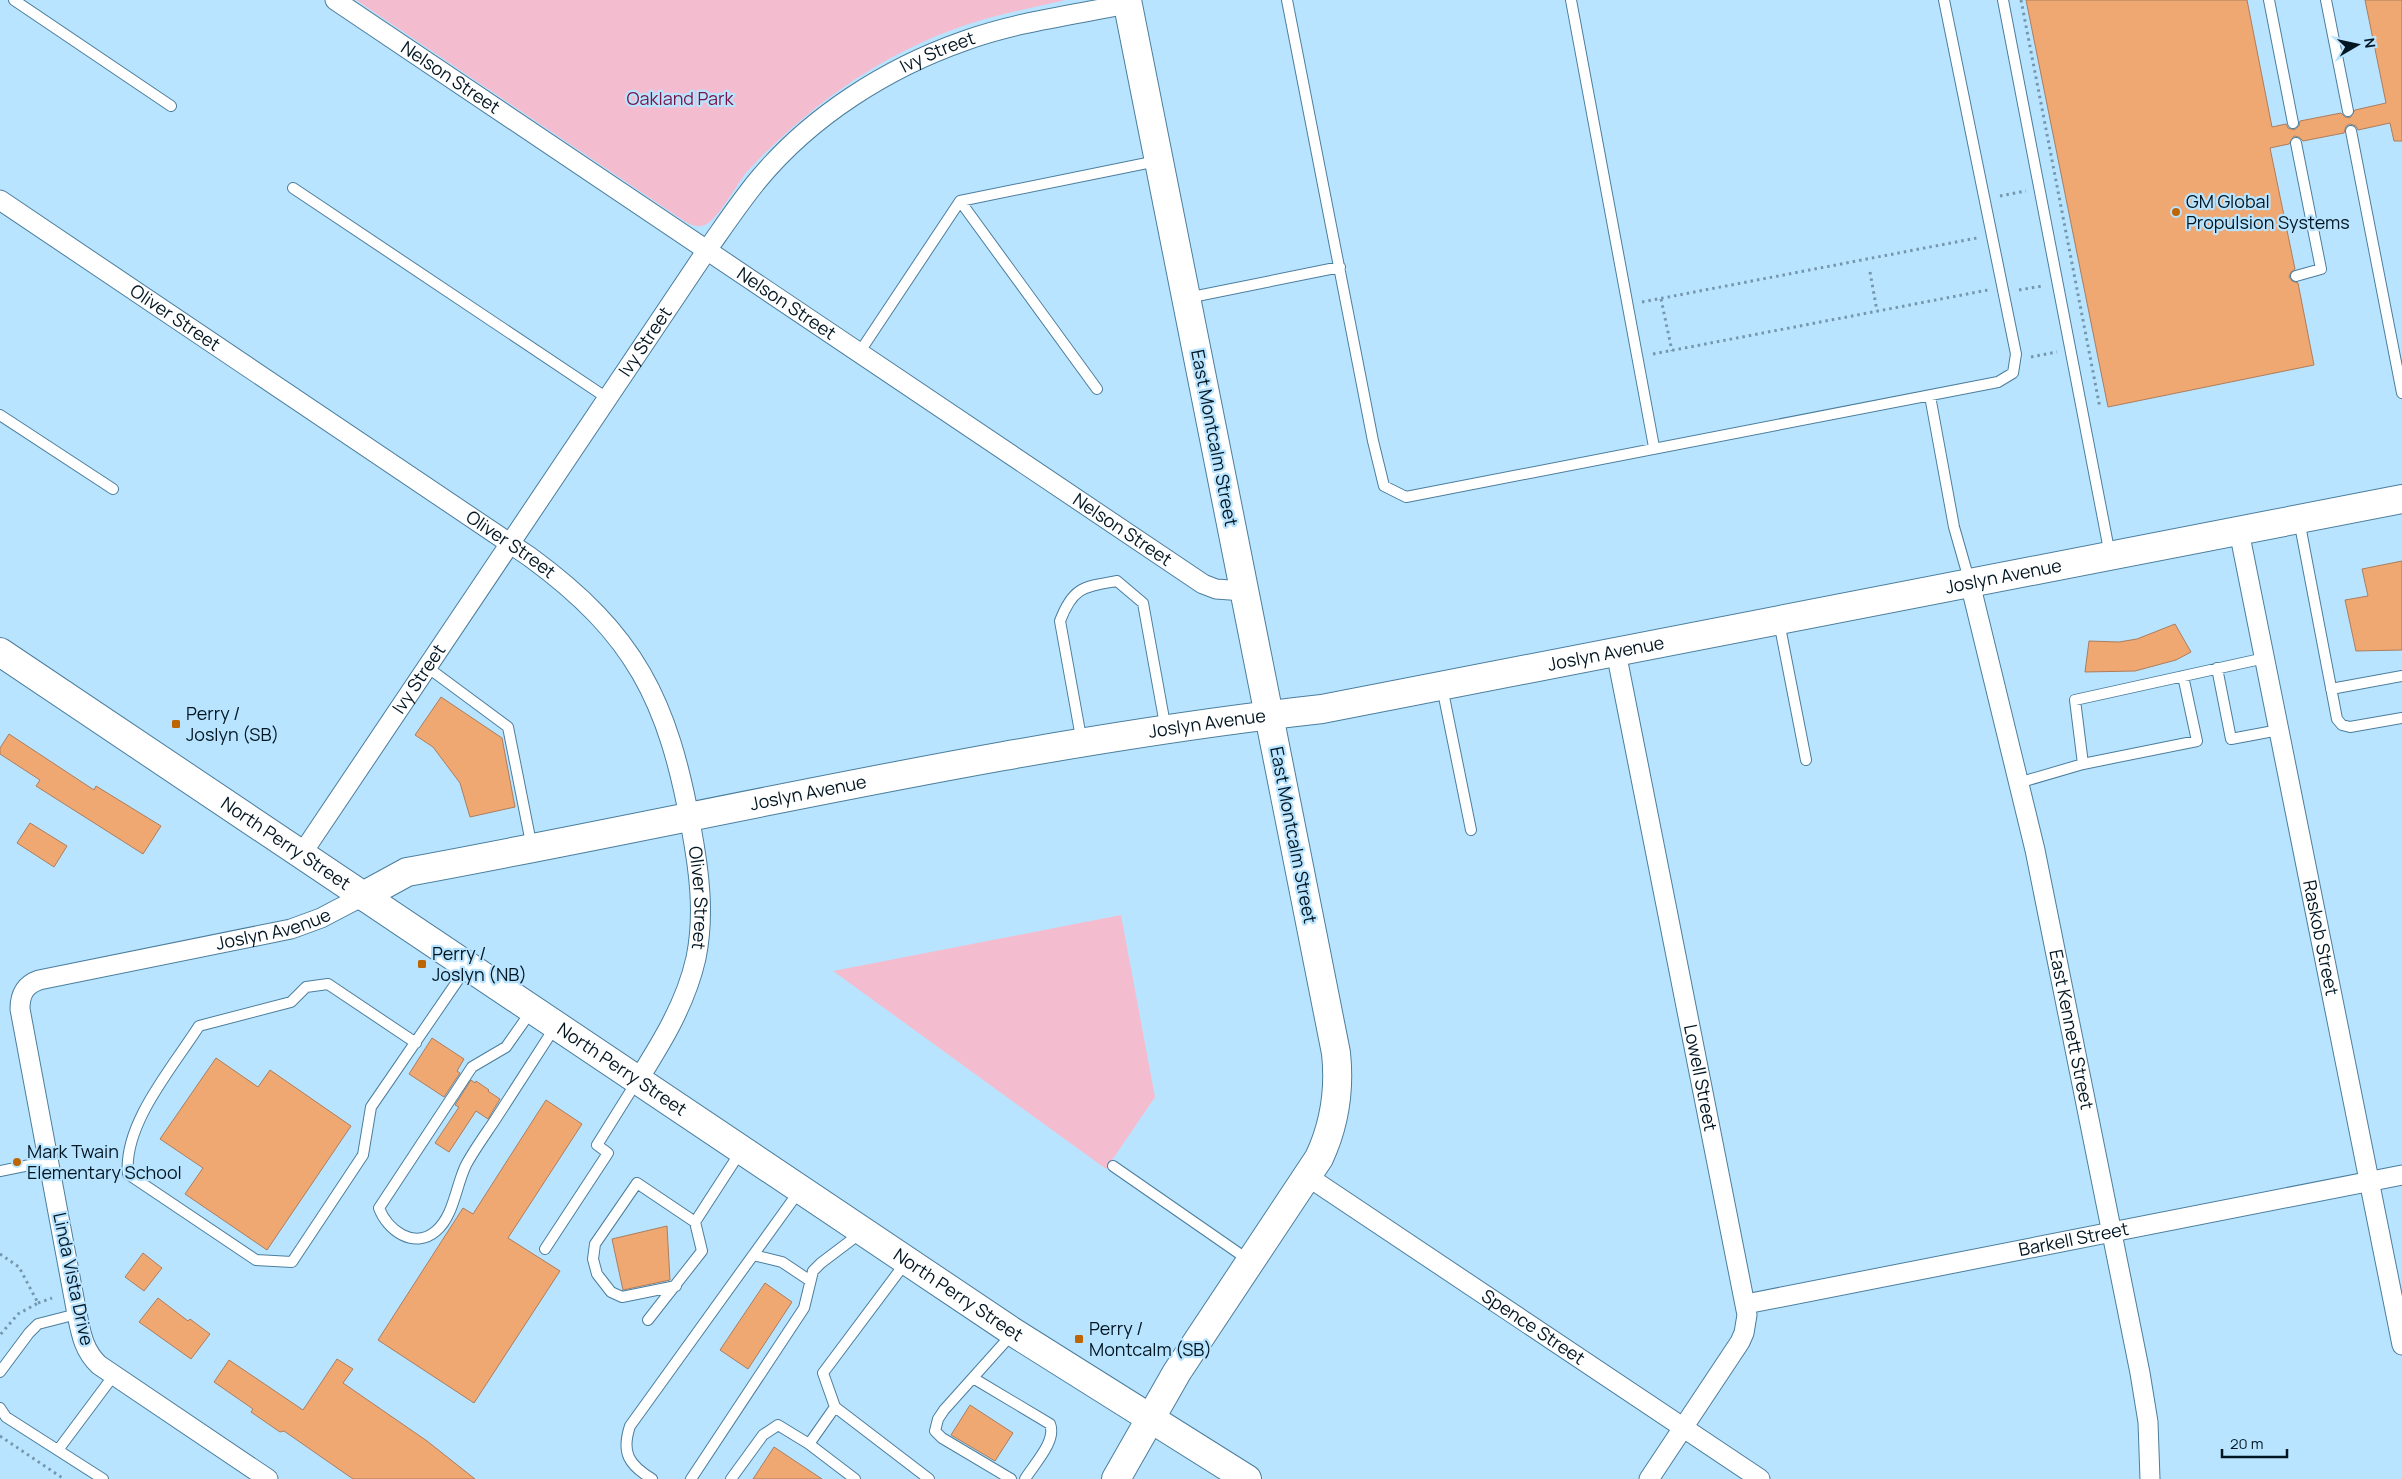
<svg xmlns="http://www.w3.org/2000/svg" width="2402" height="1479" font-family="Manrope,sans-serif">
	<style>
		.green { fill: #f4bdcf }
		.building { fill: #f0a873; stroke: #ab7d5d }
		.lines { fill: none; stroke-linecap: round; stroke-linejoin: round }
		.lane-casing { stroke: #4b7e9d; stroke-width: 12 }
		.street-casing { stroke: #4b7e9d; stroke-width: 21 }
		.secondary-casing { stroke: #4b7e9d; stroke-width: 30 }
		.primary-casing { stroke: #4b7e9d; stroke-width: 30 }
		.path { stroke: #7597ad; stroke-width: 3; stroke-dasharray: 2.5 4; stroke-linecap: butt }
		.lane { stroke: #fff; stroke-width: 10 }
		.street { stroke: #fff; stroke-width: 19 }
		.secondary { stroke: #fff; stroke-width: 28 }
		.primary { stroke: #fff; stroke-width: 28 }
		.poi-dot { fill: #bd6403; stroke: #b9e4ff; stroke-width: 2 }
		.labels { text-anchor: middle; stroke-width: 4.5; stroke-linejoin: round; paint-order: stroke }
		.street-label { font-size: 18px; fill: #021622; stroke: #b9e4ff }
		.park-label { font-size: 18px; fill: #791546; stroke: #b9e4ff }
		.poi-label { font-size: 18px; fill: #021622; stroke: #b9e4ff; text-anchor: start }
	</style>
	<rect width="100%" height="100%" fill="#b9e4ff"/>
	<path class="green" d="M356,0H1066C1032,8 997,14 963,26C896,49 835,88 783,136C770,148 756,161 745,174C736,186 718,219 705,225C697,228 691,225 684,221Z
		M1121,915L1155,1097L1106,1169L833,971Z"/>
	<path class="building" d="M2026,0H2247L2272,127L2286,124L2288,128L2294,130L2299,126L2300,121L2341,113L2345,117L2350,118L2355,110L2386,103L2365,0H2402V141H2394L2390,123L2358,130L2356,126L2350,124L2346,126L2344,133L2303,141L2299,137L2294,136L2289,144L2270,148L2295,269L2291,272L2289,277L2292,281L2298,283L2314,365L2108,407Z
		M2402,561V650L2356,651L2345,600L2368,596L2362,569Z
		M2175,624L2191,652L2176,660L2135,671L2085,672L2089,641L2119,642L2137,639Z
		M441,697L502,738L515,807L470,817L460,783L433,747L415,735Z
		M9,734L94,790L96,786L161,826L143,854L36,786L40,780L0,754V748Z
		M30,823L67,846L54,867L17,843Z
		M432,1038L464,1059L457,1071L460,1073L444,1097L409,1074Z
		M216,1058L258,1087L270,1070L351,1126L267,1250L185,1194L203,1168L160,1139Z
		M471,1080L475,1083L476,1081L489,1090L488,1091L500,1099L488,1119L476,1111L449,1152L435,1143L459,1107L455,1105Z
		M546,1100L582,1124L508,1238L560,1271L474,1403L378,1340L463,1208L473,1214Z
		M667,1226L670,1280L623,1290L612,1239Z
		M143,1253L162,1268L144,1291L125,1277Z
		M765,1283L792,1302L748,1369L720,1350Z
		M158,1298L188,1321L190,1319L210,1334L191,1359L139,1322Z
		M337,1359L353,1369L343,1383L427,1441L475,1479H353L284,1431L280,1432L251,1412L253,1409L214,1382L229,1360L303,1410Z
		M970,1405L1013,1433L995,1461L951,1435Z
		M774,1447L822,1479H753Z"/>
	<g class="lines">
		<g class="lane-casing">
			<path id="lane" d="M14,0L171,106
				M1287,0L1373,441L1384,486L1406,497L1998,382L2013,373L2016,354L1944,0
				M1571,0L1654,447
				M2003,0L2110,555
				M2269,0L2293,123
				M2326,0L2348,111
				M2351,131L2402,393
				M293,188L607,398
				M960,201L1097,389
				M2296,276L2321,269L2296,143
				M1187,298L1340,267
				M859,353L960,201L1157,161
				M1930,396L1954,527L1970,583
				M0,415L113,489
				M2299,520L2337,719L2342,725L2350,727L2402,718
				M1779,622L1806,760
				M427,667L508,727L532,848
				M2217,668L2231,739L2279,730
				M2183,676L2197,741L2083,764L2075,700L2265,658
				M1442,687L1471,830
				M2331,689L2402,676
				M1082,743L1060,621C1073,587 1083,587 1117,581L1143,603L1166,730
				M2018,783L2083,764
				M532,1010L506,1047L472,1067L379,1208C387,1230 414,1250 436,1231C454,1216 456,1185 466,1165C474,1150 485,1135 495,1120C515,1089 535,1058 555,1027
				M416,1043L328,984L306,987L291,1002L199,1026C173,1067 123,1124 128,1174L256,1260L292,1262L363,1155L371,1107L467,967
				M1113,1166L1250,1261
				M0,1171L49,1161
				M545,1249L608,1153L597,1145L637,1081
				M753,1255L782,1262L809,1280
				M906,1262L823,1373L835,1407L929,1479
				M676,1286L622,1297L611,1292L597,1274L593,1259L595,1244L637,1183L695,1222L741,1151
				M648,1320L702,1251L695,1222
				M0,1372L29,1333L38,1324L77,1314
				M973,1378L1050,1424C1057,1441 1034,1464 1025,1479
				M0,1408L6,1417L103,1479
				M809,1444L835,1407
				M58,1450L114,1375
				M652,1479C629,1465 621,1453 630,1426L800,1190
				M691,1479L804,1308L813,1271L821,1263L862,1232
				M731,1479L763,1435L778,1425L809,1444L855,1479
				M1011,1479L942,1438L935,1431L938,1419L944,1410L1013,1333"/>
		</g>
		<g class="street-casing">
			<g id="street">
				<path id="s1" d="M335,0L1203,584L1216,589L1244,591"/>
				<path id="s2" d="M0,200L530,557C635,634 668,700 691,827C699,870 705,914 696,958C686,1003 662,1042 638,1080"/>
				<path id="s3" d="M2239,531L2402,1345"/>
				<path id="s4" d="M1970,583L2035,850L2140,1373L2148,1422L2150,1479"/>
				<path id="s5" d="M1616,652L1747,1315L1744,1333L1740,1342L1649,1479"/>
				<path id="s6" d="M301,855L707,250C724,226 740,202 758,180C811,116 887,68 964,41C1016,22 1073,15 1127,4"/>
				<path id="s7" d="M1307,1176L1760,1479"/>
				<path id="s8" d="M1746,1304L2402,1175"/>
				<path id="s9" d="M268,1479L99,1365C84,1351 81,1334 77,1314L20,1009C20,994 25,985 39,980L291,929L321,918L363,896"/>
			</g>
		</g>
		<g class="secondary-casing">
			<g id="secondary">
				<path id="s10" d="M363,896L407,872C712,816 1014,743 1322,709L2402,499"/>
				<path d="M1116,1479L1177,1372L1319,1158C1335,1124 1340,1091 1336,1053L1127,0"/>
			</g>
		</g>
		<g class="primary-casing">
			<g id="primary">
				<path id="s11" d="M0,652L1013,1332L1247,1479"/>
			</g>
		</g>
		<path class="path" d="M2021,0L2100,408
			M2000,196L2026,191
			M1870,272L1877,311
			M2019,290L2042,286
			M1661,299L1672,351
			M1642,302L1977,238
			M1653,354L1988,290
			M2031,357L2057,352
			M0,1254L19,1267L38,1303L18,1314L0,1335
			M38,1303L52,1298
			M0,1436L64,1479"/>
		<use href="#lane" class="lane"/>
		<use href="#street" class="street"/>
		<use href="#secondary" class="secondary"/>
		<use href="#primary" class="primary"/>
	</g>
	<g class="poi-dot">
		<circle cx="2176" cy="212" r="5"/>
		<rect x="171" y="719" width="10" height="10" rx="2.5"/>
		<rect x="417" y="959" width="10" height="10" rx="2.5"/>
		<circle cx="17" cy="1162" r="5"/>
		<rect x="1074" y="1334" width="10" height="10" rx="2.5"/>
	</g>
	<g class="labels">
		<g class="street-label">
			<text dy="6" stroke="none"><textPath href="#s6" startOffset="1038">Ivy Street</textPath></text>
			<text dy="6" stroke="none"><textPath href="#s1" startOffset="139">Nelson Street</textPath></text>
			<text dy="6" stroke="none"><textPath href="#s1" startOffset="544">Nelson Street</textPath></text>
			<text dy="6" stroke="none"><textPath href="#s2" startOffset="211">Oliver Street</textPath></text>
			<text dy="6" stroke="none"><textPath href="#s6" startOffset="618">Ivy Street</textPath></text>
			<text transform="translate(1214 438) rotate(79)" y="6">East Montcalm Street</text>
			<text dy="6" stroke="none"><textPath href="#s1" startOffset="949">Nelson Street</textPath></text>
			<text dy="6" stroke="none"><textPath href="#s2" startOffset="616">Oliver Street</textPath></text>
			<text dy="6" stroke="none"><textPath href="#s10" startOffset="1674">Joslyn Avenue</textPath></text>
			<text dy="6" stroke="none"><textPath href="#s10" startOffset="1269">Joslyn Avenue</textPath></text>
			<text dy="6" stroke="none"><textPath href="#s6" startOffset="212">Ivy Street</textPath></text>
			<text dy="6" stroke="none"><textPath href="#s10" startOffset="864">Joslyn Avenue</textPath></text>
			<text dy="6" stroke="none"><textPath href="#s10" startOffset="459">Joslyn Avenue</textPath></text>
			<text transform="translate(1293 835) rotate(79)" y="6">East Montcalm Street</text>
			<text dy="6" stroke="none"><textPath href="#s11" startOffset="344">North Perry Street</textPath></text>
			<text dy="6" stroke="none"><textPath href="#s2" startOffset="1035">Oliver Street</textPath></text>
			<text dy="6" stroke="none"><textPath href="#s9" startOffset="848">Joslyn Avenue</textPath></text>
			<text dy="6" stroke="none"><textPath href="#s3" startOffset="415">Raskob Street</textPath></text>
			<text dy="6" stroke="none"><textPath href="#s4" startOffset="458">East Kennett Street</textPath></text>
			<text dy="6" stroke="none"><textPath href="#s11" startOffset="749">North Perry Street</textPath></text>
			<text dy="6" stroke="none"><textPath href="#s5" startOffset="434">Lowell Street</textPath></text>
			<text dy="6" stroke="none"><textPath href="#s8" startOffset="334">Barkell Street</textPath></text>
			<text transform="translate(73 1279) rotate(78)" y="6">Linda Vista Drive</text>
			<text dy="6" stroke="none"><textPath href="#s11" startOffset="1154">North Perry Street</textPath></text>
			<text dy="6" stroke="none"><textPath href="#s7" startOffset="272">Spence Street</textPath></text>
		</g>
		<g class="park-label">
			<text x="680" y="105">Oakland Park</text>
		</g>
		<g class="poi-label">
			<text x="2186" y="208">GM Global<tspan x="2186" dy="21">Propulsion Systems</tspan></text>
			<text x="186" y="720">Perry /<tspan x="186" dy="21">Joslyn (SB)</tspan></text>
			<text x="432" y="960">Perry /<tspan x="432" dy="21">Joslyn (NB)</tspan></text>
			<text x="27" y="1158">Mark Twain<tspan x="27" dy="21">Elementary School</tspan></text>
			<text x="1089" y="1335">Perry /<tspan x="1089" dy="21">Montcalm (SB)</tspan></text>
		</g>
	</g>
	<g transform="translate(2357 45) rotate(81)" stroke="#b9e4ff" stroke-width="4" paint-order="stroke">
	<path d="M0-4L9 19L0 12L-9 19Z" fill="#021622"/>
	<text y="-8" font-size="14" font-weight="bold" text-anchor="middle" fill="#021622">N</text>
	</g>
	<path d="M2222 1449v8h65v-8" fill="none" stroke="#021622" stroke-width="2.5"/>
	<text x="2230" y="1449" font-size="15" fill="#021622" stroke="#b9e4ff" stroke-width="4" paint-order="stroke">20 m</text>
</svg>
